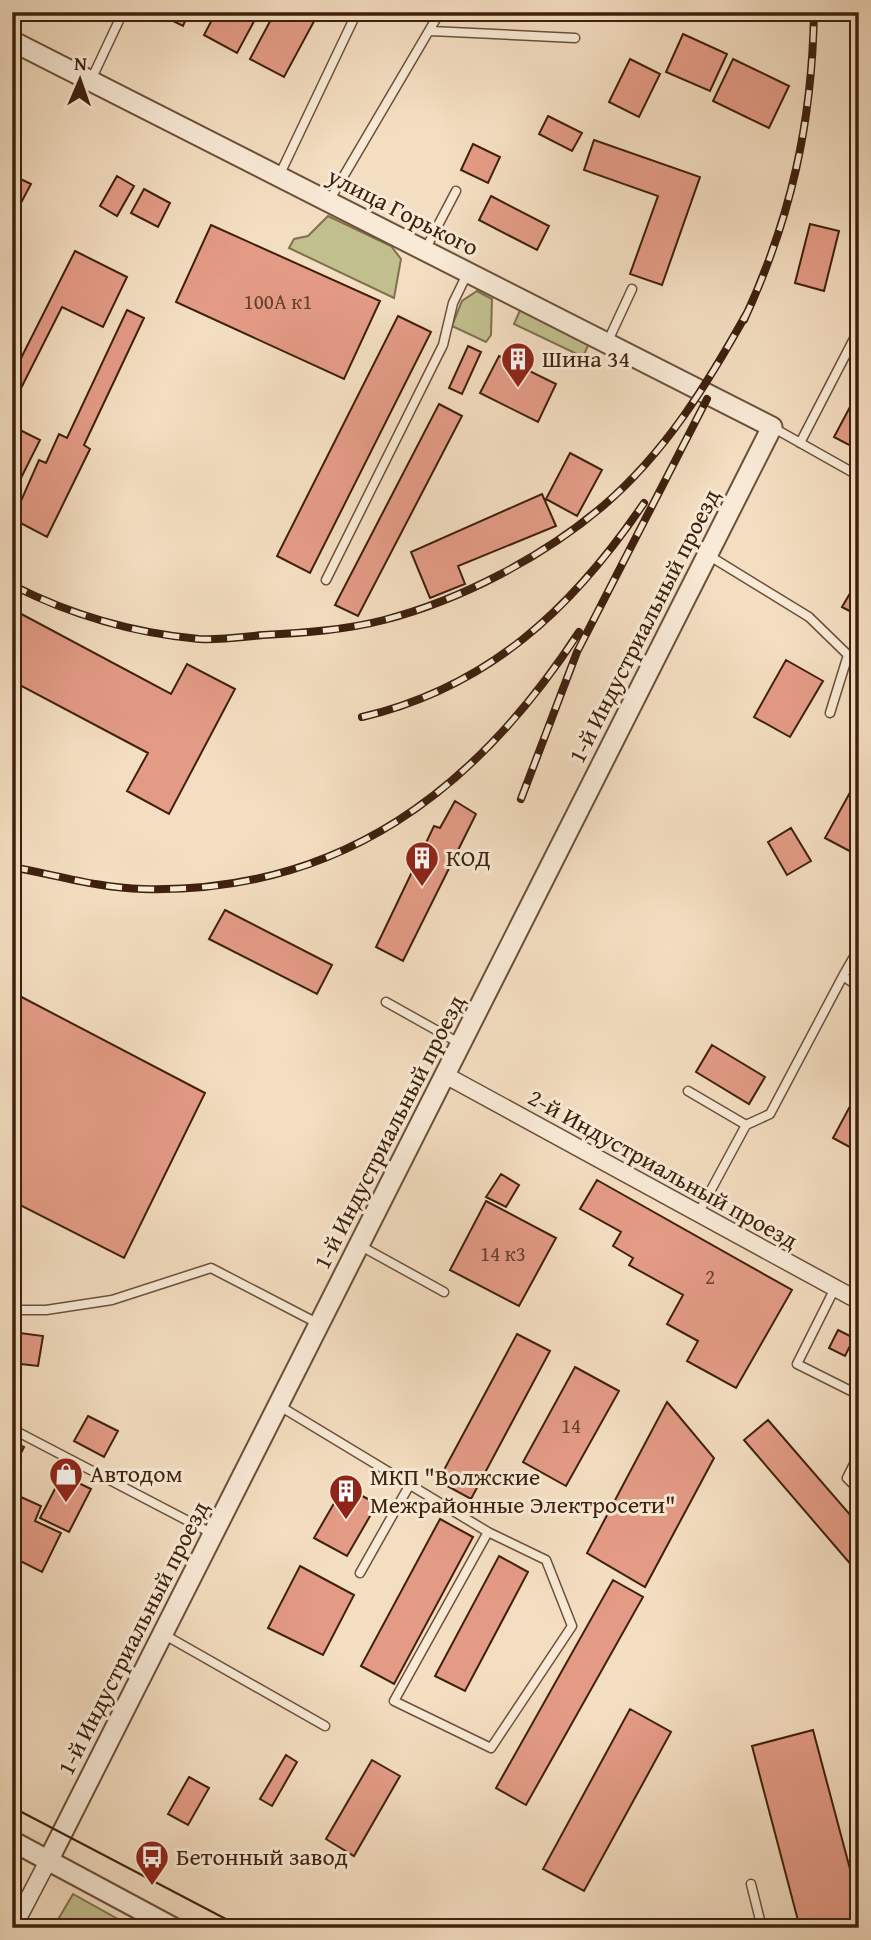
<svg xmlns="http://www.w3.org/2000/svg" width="871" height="1940" font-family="'Gentium Book Plus',serif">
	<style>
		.green { fill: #c2bf8e; stroke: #80704d; stroke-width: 2 }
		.building { fill: #e49b86; stroke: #3e200c; stroke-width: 2 }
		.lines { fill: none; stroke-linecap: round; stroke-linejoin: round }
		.service-casing { stroke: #6c5039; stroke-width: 11 }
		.minor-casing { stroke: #6c5039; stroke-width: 19 }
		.tertiary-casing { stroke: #6c5039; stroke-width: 23 }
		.service { stroke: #f8ead7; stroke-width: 8 }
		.minor { stroke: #f8ead7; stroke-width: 16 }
		.tertiary { stroke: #f8ead7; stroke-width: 19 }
		.tram { stroke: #3e200c; stroke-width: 2 }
		.rail-casing { stroke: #3e200c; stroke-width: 8 }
		.rail { stroke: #f8ead7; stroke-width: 5; stroke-dasharray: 16; stroke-linecap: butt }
		.labels { text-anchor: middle; stroke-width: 6; stroke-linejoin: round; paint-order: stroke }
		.number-label { font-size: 21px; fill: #683f2a }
		.street-label { font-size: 24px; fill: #3e200c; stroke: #f8ead7 }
		.poi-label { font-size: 24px; fill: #3e200c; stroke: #f8ead7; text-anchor: start }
	</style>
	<rect width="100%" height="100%" fill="#f4dec1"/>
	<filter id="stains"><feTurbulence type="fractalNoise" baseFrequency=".00286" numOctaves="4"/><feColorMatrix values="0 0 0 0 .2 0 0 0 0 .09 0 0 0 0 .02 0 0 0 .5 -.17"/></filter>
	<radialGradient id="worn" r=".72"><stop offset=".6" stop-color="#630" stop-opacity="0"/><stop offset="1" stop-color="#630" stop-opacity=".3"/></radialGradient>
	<path class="green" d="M328,216L391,246L401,259L394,298L289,248L294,239L308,236Z
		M477,291L492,299L491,335L486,342L452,326L462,301Z
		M521,308L590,341L583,357L514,324Z
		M73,1894L134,1928H53Z"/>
	<path class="building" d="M155,12H189L183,26Z
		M216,12H259L237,53L204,35Z
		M275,12H319L284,77L250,59Z
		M683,34L727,54L710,91L666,72Z
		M630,59L660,74L639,117L609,102Z
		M733,59L789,86L769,128L713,101Z
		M548,116L582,133L572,151L539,134Z
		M594,140L700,177L662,285L630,274L658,196L584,170Z
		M473,144L500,157L488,183L461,170Z
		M12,175L31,184L14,216L12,215Z
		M117,176L134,186L117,216L100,206Z
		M144,189L170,203L158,227L131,213Z
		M491,196L549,226L537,250L479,220Z
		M810,224L839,231L824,291L795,283Z
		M211,225L380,301L344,379L176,302Z
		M75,251L127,277L103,327L62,307L12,406V376Z
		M127,310L144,318L84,445L90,449L47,537L13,519L39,460L46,463L59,434L67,438Z
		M398,316L431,332L310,573L277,556Z
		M468,346L481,352L462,394L449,388Z
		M499,356L556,384L538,422L480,393Z
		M859,390V432L851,446L834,437Z
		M439,404L462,416L358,616L335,605Z
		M12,426L40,440L12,496Z
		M570,453L602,470L577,516L546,499Z
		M542,494L556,526L458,566L465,584L430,598L411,552Z
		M859,578V616L842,607Z
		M12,609L171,694L187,664L235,689L169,814L127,791L148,753L12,681Z
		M786,660L823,681L790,737L754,717Z
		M859,776V856L825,838Z
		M455,801L476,814L403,961L376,947L434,826L440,828Z
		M791,828L811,861L787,875L768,842Z
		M225,910L332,965L317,994L209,939Z
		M12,992L205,1093L124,1258L12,1201Z
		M712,1045L765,1077L749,1104L696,1072Z
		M849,1108L859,1113V1152L833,1138Z
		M501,1174L519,1185L506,1207L486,1197Z
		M597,1180L792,1290L736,1388L687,1361L698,1341L667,1324L683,1295L629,1265L633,1258L613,1246L621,1232L580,1209Z
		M486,1201L556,1238L519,1306L450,1270Z
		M838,1330L854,1338L845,1356L829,1348Z
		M12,1332L43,1336L38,1366L12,1363Z
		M517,1334L550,1351L471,1499L438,1481Z
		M575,1367L619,1391L566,1486L523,1462Z
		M667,1402L714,1458L645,1587L587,1553Z
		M88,1416L118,1431L104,1457L74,1441Z
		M768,1420L859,1525V1574L744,1440Z
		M12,1442L24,1447L12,1471Z
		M62,1475L91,1489L69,1532L40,1518Z
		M344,1486L377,1504L347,1556L314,1538Z
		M12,1493L41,1506L35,1521L61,1533L42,1572L12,1557Z
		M440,1519L473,1537L394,1684L361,1666Z
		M499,1556L528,1572L465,1691L435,1676Z
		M300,1566L354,1595L323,1655L268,1628Z
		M613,1580L643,1597L526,1805L496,1788Z
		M630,1709L671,1732L584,1891L543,1869Z
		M813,1730L859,1903V1928H800L752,1746Z
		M286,1755L297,1762L272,1806L260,1799Z
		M372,1760L400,1776L354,1856L326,1839Z
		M189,1777L209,1788L188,1825L168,1814Z"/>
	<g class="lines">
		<g class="service-casing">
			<path id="service" d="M431,31L575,38
				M91,80L123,12
				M279,176L357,12
				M329,201L440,12
				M425,250L456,191
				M607,343L632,289
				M847,352L859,357
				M772,427L859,476
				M800,443L859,329
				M708,555L809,617L848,655L830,713
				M326,580L443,345L453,303L468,272
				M843,976L859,948
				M386,1002L461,1044
				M688,1091L746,1125L698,1214
				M746,1125L770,1114L843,976L859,987
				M359,1245L444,1292
				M835,1288L797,1364L859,1395
				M12,1310H46L112,1300L211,1268L319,1324
				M278,1405L488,1532
				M12,1429L213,1534
				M859,1454L847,1478L859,1490
				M488,1532L546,1560L572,1626L491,1748L394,1701Z
				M360,1573L409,1486
				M163,1634L325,1726
				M751,1884L762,1928"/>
		</g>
		<g class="minor-casing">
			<path id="minor" d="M445,1075L859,1301
				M13,1928L49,1859"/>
		</g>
		<g class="tertiary-casing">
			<path id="tertiary" d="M12,41L772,427L49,1859
				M12,1841L174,1928"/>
		</g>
		<use href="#service" class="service"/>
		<use href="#minor" class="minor"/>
		<use href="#tertiary" class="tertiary"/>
		<path class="tram" d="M12,1807L243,1928"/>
		<g class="rail-casing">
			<path id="rail" d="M744,320C791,218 812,124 814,12
				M12,585C71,615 133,633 199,639C220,640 242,637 263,635C302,633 346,630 384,620C461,600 543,557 603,506C666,452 708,383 748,311
				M362,717C489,687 572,609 644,503
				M521,799L577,652L707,399
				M12,867C56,875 99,888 143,889C340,894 476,790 579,632"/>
		</g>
		<use href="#rail" class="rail"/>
	</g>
	<defs>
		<g id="building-pin" transform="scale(1.75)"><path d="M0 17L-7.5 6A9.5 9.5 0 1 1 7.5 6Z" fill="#8f2418" stroke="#f8ead7"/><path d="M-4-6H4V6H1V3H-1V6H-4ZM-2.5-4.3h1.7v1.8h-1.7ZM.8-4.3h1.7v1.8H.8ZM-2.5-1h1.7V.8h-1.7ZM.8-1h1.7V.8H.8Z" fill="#fff"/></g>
		<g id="shop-pin" transform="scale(1.75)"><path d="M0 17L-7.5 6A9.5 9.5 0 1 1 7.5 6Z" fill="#8f2418" stroke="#f8ead7"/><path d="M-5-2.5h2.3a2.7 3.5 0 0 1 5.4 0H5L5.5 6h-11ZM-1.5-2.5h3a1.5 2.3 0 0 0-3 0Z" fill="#fff"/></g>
		<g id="bus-pin" transform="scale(1.75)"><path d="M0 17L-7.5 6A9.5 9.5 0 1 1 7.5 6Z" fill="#8f2418" stroke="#f8ead7"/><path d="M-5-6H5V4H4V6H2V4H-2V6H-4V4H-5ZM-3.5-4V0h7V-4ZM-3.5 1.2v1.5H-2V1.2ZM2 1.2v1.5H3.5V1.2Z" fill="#fff"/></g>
	</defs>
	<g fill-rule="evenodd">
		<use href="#building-pin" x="518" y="359"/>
		<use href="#building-pin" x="422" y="858"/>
		<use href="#shop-pin" x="66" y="1474"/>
		<use href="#building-pin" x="346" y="1491"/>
		<use href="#bus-pin" x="152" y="1857"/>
	</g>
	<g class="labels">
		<g class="number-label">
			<text x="278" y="309">100А к1</text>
			<text x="503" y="1261">14 к3</text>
			<text x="710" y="1284">2</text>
			<text x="571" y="1433">14</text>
		</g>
		<g class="street-label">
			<text transform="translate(403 212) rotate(27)" y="8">улица Горького</text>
			<text transform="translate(644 626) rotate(-63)" y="8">1-й Индустриальный проезд</text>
			<text transform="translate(389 1132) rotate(-63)" y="8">1-й Индустриальный проезд</text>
			<text transform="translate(663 1169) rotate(29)" y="8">2-й Индустриальный проезд</text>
			<text transform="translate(133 1638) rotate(-63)" y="8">1-й Индустриальный проезд</text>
		</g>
		<g class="poi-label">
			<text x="542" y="367">Шина 34</text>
			<text x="446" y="866">КОД</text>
			<text x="90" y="1482">Автодом</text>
			<text x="370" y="1485">МКП "Волжские<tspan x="370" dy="28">Межрайонные Электросети"</tspan></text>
			<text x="176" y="1865">Бетонный завод</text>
		</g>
	</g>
	<rect width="871" height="1940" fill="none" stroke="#f4dec1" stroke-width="42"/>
	<rect x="14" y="14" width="843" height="1912" fill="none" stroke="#3e200c" stroke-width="3.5"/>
	<rect x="21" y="21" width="829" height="1898" fill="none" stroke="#3e200c" stroke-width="2"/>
	<g transform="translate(80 80) rotate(2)" stroke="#f8ead7" stroke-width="5" paint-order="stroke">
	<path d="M0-5L12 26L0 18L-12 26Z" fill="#3e200c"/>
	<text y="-10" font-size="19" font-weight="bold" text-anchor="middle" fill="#3e200c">N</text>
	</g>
	<rect width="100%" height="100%" filter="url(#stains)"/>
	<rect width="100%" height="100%" fill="url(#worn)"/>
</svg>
